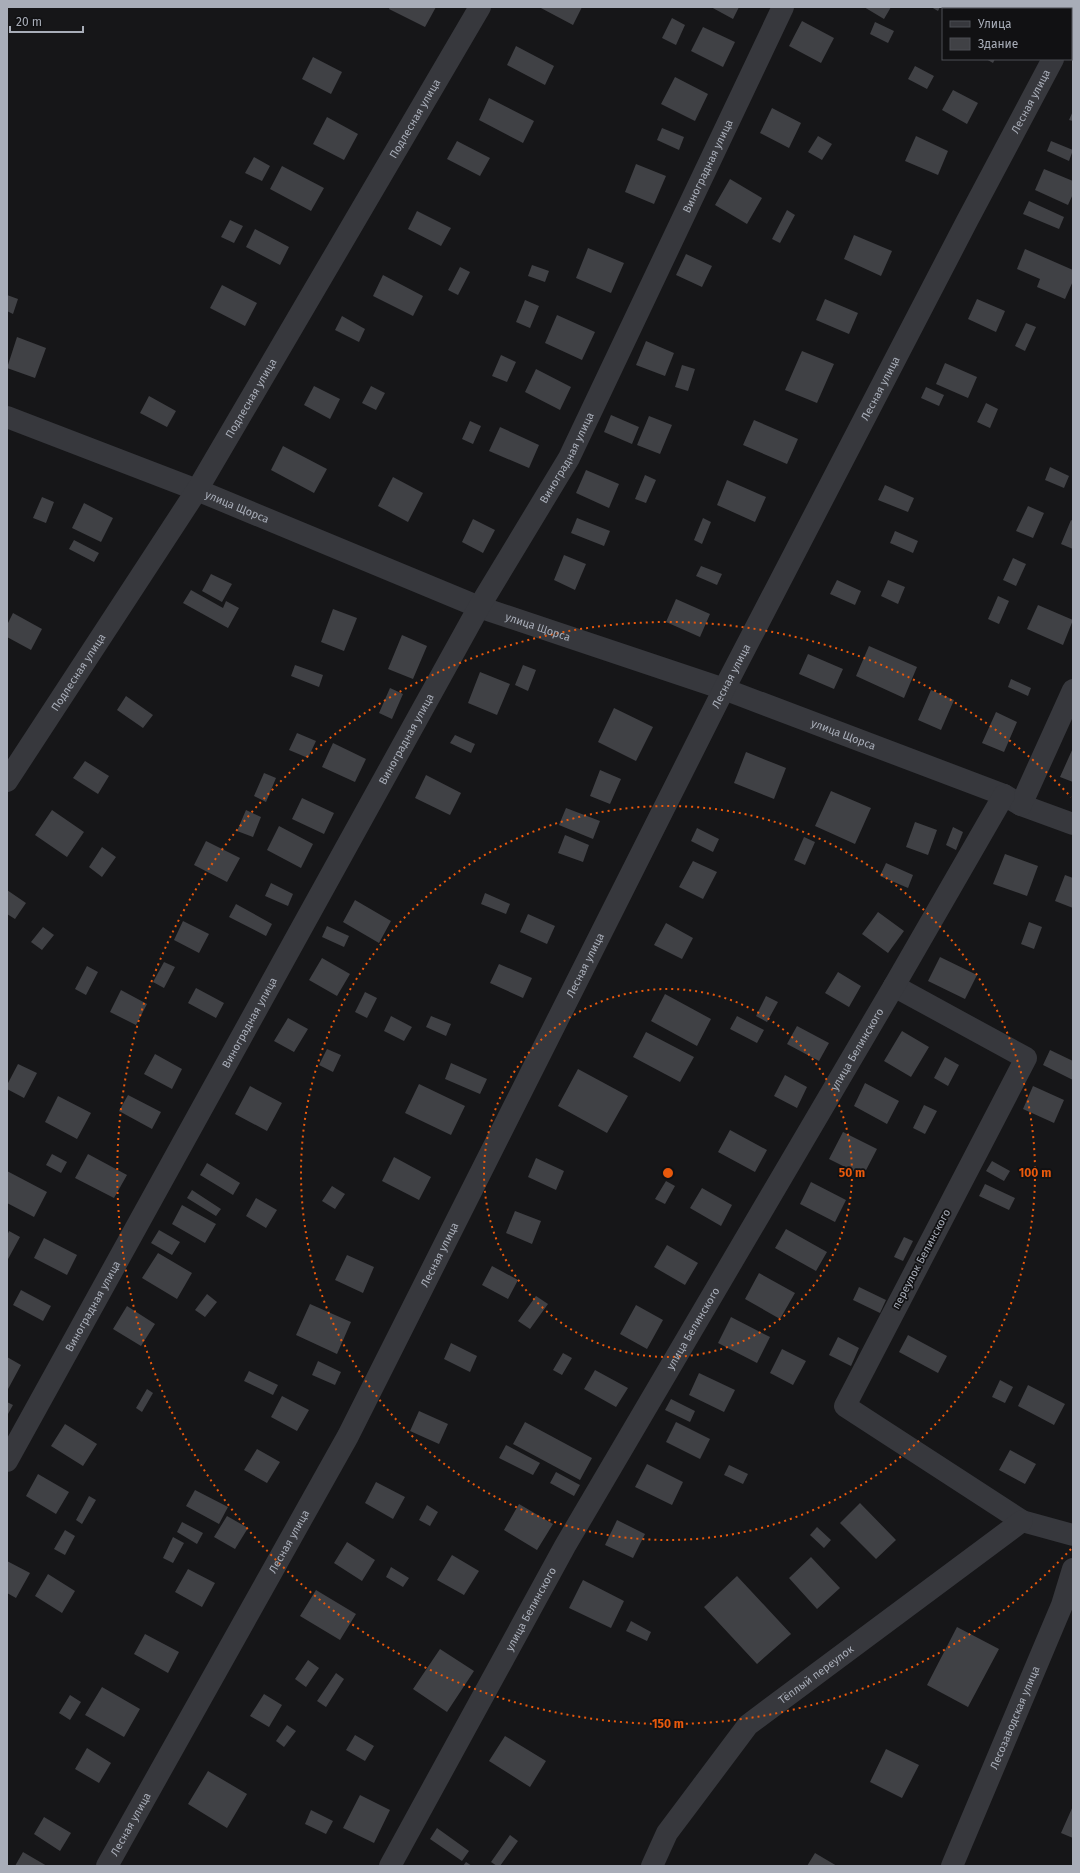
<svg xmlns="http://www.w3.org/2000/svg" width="1080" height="1873" font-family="'Fira Sans',sans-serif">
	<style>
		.building { fill: #404145 }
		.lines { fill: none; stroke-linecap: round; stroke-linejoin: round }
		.minor { stroke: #37383d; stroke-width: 22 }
		.ring { fill: none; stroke: #e8590c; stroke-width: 2; stroke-dasharray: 2 4 }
		.labels { text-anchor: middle; stroke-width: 3.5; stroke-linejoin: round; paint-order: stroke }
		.street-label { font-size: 11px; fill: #a8adb8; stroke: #111113 }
		.centre { fill: #e8590c; stroke: #111113; stroke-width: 2 }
		.ring-label { font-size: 12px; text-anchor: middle; font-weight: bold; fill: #e8590c; stroke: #111113; stroke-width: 3.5; stroke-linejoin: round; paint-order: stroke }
	</style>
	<rect width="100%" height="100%" fill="#161618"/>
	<path class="building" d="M390,7H436L425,27L389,9Z
		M539,7H582L573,25Z
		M711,7H739L733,19Z
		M864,7H891L884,19Z
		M931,7H940L938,11Z
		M971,7H984L983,9Z
		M672,18L685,25L676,45L662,38Z
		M802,21L834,38L821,63L789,46Z
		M875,22L894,31L888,43L870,34Z
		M703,27L735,42L723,67L691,51Z
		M516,46L554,66L545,85L507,65Z
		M313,57L342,72L331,94L302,79Z
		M986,59H995L993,63Z
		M915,66L934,76L927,89L908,79Z
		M675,77L708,94L695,121L661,104Z
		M953,90L978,103L967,124L942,110Z
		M489,98L534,121L523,143L479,120Z
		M772,108L801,123L789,148L760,133Z
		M1073,111V121L1069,120Z
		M327,117L358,134L344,160L313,144Z
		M662,128L684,137L679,150L657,140Z
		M818,136L832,144L822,160L808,152Z
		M916,136L948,151L938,175L905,161Z
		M457,141L490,158L480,176L447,159Z
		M1051,141L1073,150L1069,161L1047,151Z
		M254,157L270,166L262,181L245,173Z
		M636,164L666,176L654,204L625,192Z
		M282,166L324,188L311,211L270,189Z
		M1044,169L1073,181V194L1068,205L1035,190Z
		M730,179L762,198L747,224L715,205Z
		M1029,201L1064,217L1059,229L1023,214Z
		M787,210L795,215L780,243L772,239Z
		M417,211L451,228L441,246L408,229Z
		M230,220L243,226L234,243L221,237Z
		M255,229L289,247L280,265L246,247Z
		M854,235L892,251L881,276L844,259Z
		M588,248L624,263L611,293L576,278Z
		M1025,249L1073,270V281L1065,299L1037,287L1040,279L1017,269Z
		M686,254L712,266L702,287L676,275Z
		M532,265L549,271L545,282L528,276Z
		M460,267L470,272L458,295L448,290Z
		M383,275L423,296L413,316L373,296Z
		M222,285L257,303L245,326L210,308Z
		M7,295L18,299L13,314L7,311Z
		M825,299L858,313L849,334L816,320Z
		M977,299L1005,311L996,332L968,319Z
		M525,300L539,306L530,328L516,322Z
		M557,315L595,332L582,360L545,343Z
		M342,316L365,329L359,342L335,330Z
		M1026,323L1036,327L1025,351L1015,346Z
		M17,337L46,348L35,378L7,368Z
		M646,341L674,353L665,376L636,365Z
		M802,351L834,364L817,403L785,390Z
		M501,355L516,362L507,382L492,376Z
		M945,363L977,377L968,398L936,384Z
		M682,365L695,369L688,391L675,387Z
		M536,369L571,387L560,410L525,392Z
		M314,386L340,399L330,419L304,405Z
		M371,386L385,393L376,410L362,403Z
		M926,387L944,395L939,406L921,398Z
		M149,396L176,411L167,427L140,413Z
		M986,403L998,409L990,428L977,422Z
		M611,415L639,427L632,444L604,432Z
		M649,416L672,425L660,454L637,445Z
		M754,420L798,439L787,464L743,445Z
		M470,421L481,426L473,444L462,439Z
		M500,427L539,445L529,468L489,451Z
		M283,446L327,469L314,493L271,470Z
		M1050,467L1069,476L1064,488L1045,480Z
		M586,470L619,484L609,508L576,493Z
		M645,475L656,480L646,503L635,499Z
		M393,477L423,493L408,522L378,506Z
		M727,480L766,497L755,522L717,505Z
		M885,485L914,498L908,512L878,500Z
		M42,497L54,502L46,523L33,518Z
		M84,503L113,518L101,542L72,528Z
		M1028,506L1044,513L1033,538L1016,531Z
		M577,518L610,531L604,546L571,533Z
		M703,518L711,522L702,544L694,540Z
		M473,519L495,530L483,553L462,542Z
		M1071,520L1073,521V549L1061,544Z
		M895,531L918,541L913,553L890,543Z
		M74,540L99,553L94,562L69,549Z
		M564,555L586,564L575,590L554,580Z
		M1013,558L1026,564L1016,586L1003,580Z
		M701,566L722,574L717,585L696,576Z
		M211,574L232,584L222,602L202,591Z
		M837,580L861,591L855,605L830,594Z
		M888,580L905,587L898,604L881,596Z
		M191,590L223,608L226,601L239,608L228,628L183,603Z
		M998,596L1009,601L999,624L988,619Z
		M676,599L710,614L700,637L666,622Z
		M1038,605L1073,620L1063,645L1027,629Z
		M333,609L357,618L344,651L321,642Z
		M13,613L42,629L31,650L7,637V625Z
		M402,635L427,646L413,679L388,669Z
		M869,646L917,667L904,698L856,676Z
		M808,654L843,669L834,689L799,674Z
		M295,665L323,675L319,687L291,676Z
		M523,665L536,670L528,691L515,685Z
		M480,672L510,684L497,715L468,703Z
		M1011,679L1031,688L1028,696L1008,687Z
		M390,688L403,694L392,719L379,713Z
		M931,690L954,700L941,730L918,720Z
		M126,696L153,715L143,728L117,710Z
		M614,708L653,727L636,761L598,742Z
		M996,712L1017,722L1004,752L982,743Z
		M297,733L316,741L308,758L289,750Z
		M455,735L475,744L471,753L450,743Z
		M333,743L366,759L355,782L322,767Z
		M1073,748V782L1060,777Z
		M746,752L786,768L774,799L734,783Z
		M85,761L109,776L98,794L73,778Z
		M600,770L621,779L610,804L590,796Z
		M264,773L276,778L266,802L254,796Z
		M426,775L461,793L450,815L415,798Z
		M831,791L871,808L855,844L815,826Z
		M302,798L334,813L324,834L292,819Z
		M566,808L600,821L593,839L559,825Z
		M52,810L84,832L67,857L35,835Z
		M246,810L261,817L253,837L237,831Z
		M915,822L937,830L928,855L906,847Z
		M279,826L313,844L301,868L267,850Z
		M953,827L963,832L956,850L946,845Z
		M697,828L719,839L713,852L691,841Z
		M565,835L589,845L583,862L558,853Z
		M804,837L815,842L805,865L794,860Z
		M206,841L240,858L227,882L194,865Z
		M102,847L116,857L102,877L89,867Z
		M1005,854L1038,866L1027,896L993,884Z
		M693,861L717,872L703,899L679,887Z
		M886,863L913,875L908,888L880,876Z
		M1065,875L1073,878V908L1055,901Z
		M271,883L293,894L288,906L265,896Z
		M7,890L26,903L15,919L7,914Z
		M485,893L510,904L506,914L481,904Z
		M355,900L391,921L379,943L343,922Z
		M236,904L272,924L266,936L229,917Z
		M878,912L904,931L888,953L862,934Z
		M528,914L555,926L547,944L520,932Z
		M183,921L209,934L199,953L174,940Z
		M1029,922L1042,927L1034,949L1021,944Z
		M666,923L693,938L682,959L654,945Z
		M327,926L349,936L344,947L322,937Z
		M43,927L54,935L42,950L31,942Z
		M940,957L977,975L965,999L928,981Z
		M322,958L350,974L337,996L309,980Z
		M164,962L175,967L164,988L153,982Z
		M499,964L532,978L523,998L490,983Z
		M87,966L98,972L86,995L75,989Z
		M838,972L861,986L849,1007L825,993Z
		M196,988L224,1003L216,1018L188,1003Z
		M121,990L147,1004L136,1025L110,1012Z
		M365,992L377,998L367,1018L355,1012Z
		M665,994L711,1019L697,1046L651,1021Z
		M766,996L778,1002L767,1022L756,1016Z
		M391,1016L412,1027L404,1041L384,1031Z
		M431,1016L451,1024L446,1036L426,1027Z
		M737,1016L764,1030L757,1043L730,1029Z
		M288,1018L308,1029L294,1052L274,1041Z
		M797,1026L829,1043L819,1061L787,1044Z
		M902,1031L929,1047L911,1077L884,1061Z
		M646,1032L694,1057L680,1082L633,1057Z
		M327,1049L341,1055L333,1072L319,1065Z
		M1050,1050L1073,1061V1080L1043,1065Z
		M155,1054L182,1069L172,1089L144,1074Z
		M945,1057L959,1065L948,1086L934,1078Z
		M451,1063L487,1079L480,1094L445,1079Z
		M18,1064L37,1073L24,1098L7,1089V1085Z
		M578,1069L628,1096L607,1133L558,1106Z
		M785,1075L807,1087L797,1108L774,1096Z
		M865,1083L899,1101L887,1124L854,1106Z
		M419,1084L465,1106L451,1135L405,1113Z
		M250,1086L282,1103L267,1131L235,1114Z
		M1033,1086L1064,1100L1054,1123L1023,1109Z
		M128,1095L161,1112L152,1129L119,1111Z
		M58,1096L91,1113L77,1139L45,1122Z
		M924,1105L937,1111L925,1134L913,1128Z
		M730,1130L767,1150L755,1172L718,1152Z
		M843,1132L877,1149L863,1176L829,1159Z
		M52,1154L67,1162L61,1173L46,1165Z
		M88,1154L127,1175L114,1198L75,1178Z
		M394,1157L431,1177L419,1200L382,1181Z
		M536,1158L564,1171L556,1190L528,1177Z
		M992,1161L1010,1171L1004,1181L986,1171Z
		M207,1163L240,1183L233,1195L200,1175Z
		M7,1171L47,1192L34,1217L7,1203Z
		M666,1181L675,1186L665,1204L655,1199Z
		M811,1182L846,1200L835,1222L800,1204Z
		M985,1184L1015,1198L1009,1210L979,1196Z
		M332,1186L345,1194L335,1209L322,1201Z
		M702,1188L732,1205L721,1226L690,1208Z
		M192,1190L221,1209L216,1216L187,1198Z
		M256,1198L277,1210L266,1228L246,1216Z
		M182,1205L216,1224L205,1243L172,1224Z
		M515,1211L541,1221L532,1244L506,1233Z
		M786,1229L827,1252L816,1271L775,1248Z
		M159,1230L180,1242L172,1255L151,1243Z
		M9,1231L20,1237L7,1261V1236Z
		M904,1237L913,1241L903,1261L894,1257Z
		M44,1238L77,1255L67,1275L34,1258Z
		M667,1245L698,1263L685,1285L654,1267Z
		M158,1253L192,1273L177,1299L142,1278Z
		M347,1255L374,1267L363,1293L335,1280Z
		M492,1266L518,1280L508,1299L482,1285Z
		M759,1273L795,1293L780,1319L745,1299Z
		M859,1287L886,1300L880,1313L853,1300Z
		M21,1290L51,1306L43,1321L13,1305Z
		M207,1294L217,1302L205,1317L195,1310Z
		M536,1296L548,1304L530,1329L518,1321Z
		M310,1304L351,1322L337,1354L296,1335Z
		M636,1305L663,1320L647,1349L620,1334Z
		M127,1306L155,1324L141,1346L113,1329Z
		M731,1317L770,1337L757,1363L718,1343Z
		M908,1335L947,1356L938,1373L899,1352Z
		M838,1337L859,1348L851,1366L829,1355Z
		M451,1343L477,1356L470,1372L444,1359Z
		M782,1349L806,1361L793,1385L770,1373Z
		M563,1353L572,1358L562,1375L553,1370Z
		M7,1357L21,1365L7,1391Z
		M318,1361L341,1372L335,1385L312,1375Z
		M595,1370L628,1388L616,1407L584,1389Z
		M249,1371L278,1385L273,1395L244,1381Z
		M699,1373L735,1390L724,1412L689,1395Z
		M1000,1380L1013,1387L1005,1403L992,1397Z
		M1028,1385L1065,1404L1054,1425L1018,1406Z
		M147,1389L153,1393L142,1412L136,1408Z
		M282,1396L309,1410L297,1431L271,1417Z
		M671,1399L695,1411L690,1422L665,1410Z
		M7,1402L13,1405L8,1414H7Z
		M419,1411L448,1424L439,1444L410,1431Z
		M525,1422L592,1458L580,1480L513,1444Z
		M676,1422L710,1439L700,1459L666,1442Z
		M65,1424L97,1444L83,1466L51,1446Z
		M506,1445L540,1463L533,1475L499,1458Z
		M257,1449L280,1462L267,1483L244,1470Z
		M1010,1450L1036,1464L1025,1484L999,1470Z
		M647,1464L683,1482L672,1505L635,1487Z
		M729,1465L748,1474L743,1484L724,1475Z
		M556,1472L580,1485L574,1496L550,1483Z
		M38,1474L69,1492L56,1514L26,1496Z
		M376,1482L405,1497L393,1519L365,1503Z
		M195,1490L228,1507L219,1524L186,1506Z
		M89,1496L96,1500L82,1524L76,1520Z
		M860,1503L896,1540L876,1559L840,1523Z
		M519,1504L553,1524L537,1550L504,1530Z
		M427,1505L438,1512L430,1526L419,1520Z
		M227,1516L248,1528L235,1549L214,1537Z
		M617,1520L645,1534L633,1558L605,1545Z
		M182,1522L203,1533L197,1544L177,1532Z
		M817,1527L831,1540L824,1548L810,1535Z
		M65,1530L75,1536L65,1555L54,1549Z
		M173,1537L184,1543L173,1563L163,1558Z
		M347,1542L375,1560L362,1581L334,1563Z
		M452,1555L479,1571L464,1595L437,1580Z
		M811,1557L840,1588L817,1609L789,1578Z
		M7,1561L30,1573L16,1598L7,1593Z
		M391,1567L409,1578L403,1587L386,1577Z
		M188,1569L215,1583L202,1607L175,1592Z
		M48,1574L75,1591L62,1613L35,1596Z
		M737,1576L791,1634L757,1664L704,1607Z
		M583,1580L624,1601L611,1628L569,1608Z
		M316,1590L356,1614L340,1640L300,1616Z
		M631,1621L651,1632L647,1641L626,1631Z
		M957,1627L999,1649L968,1707L927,1685Z
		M145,1634L179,1652L168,1673L134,1654Z
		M440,1649L474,1671L447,1712L413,1689Z
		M308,1660L319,1668L306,1687L295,1679Z
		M336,1673L344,1679L326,1707L317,1701Z
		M102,1687L140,1709L124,1737L85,1715Z
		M264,1694L282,1705L269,1727L250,1716Z
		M70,1695L81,1702L70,1720L59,1713Z
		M287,1725L296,1731L284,1747L276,1741Z
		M355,1735L374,1746L365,1761L346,1750Z
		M505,1736L546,1761L530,1787L489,1761Z
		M87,1748L111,1763L99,1783L75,1769Z
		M886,1749L919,1765L902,1798L870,1782Z
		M208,1771L247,1794L227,1828L188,1804Z
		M360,1795L390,1810L374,1843L343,1828Z
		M1073,1806V1838L1061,1833Z
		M311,1810L333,1821L326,1834L305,1824Z
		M44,1817L71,1833L60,1851L34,1834Z
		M437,1828L469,1851L462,1861L430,1839Z
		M510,1835L518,1841L500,1866H497L491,1862Z
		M23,1852L47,1866H15Z
		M815,1853L837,1866H807Z
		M466,1862L472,1866H463Z"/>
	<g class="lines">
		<g class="minor">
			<path d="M1071,26L1073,22"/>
			<path id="s1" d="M7,417L197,490L479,607L724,689L1004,795L1021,805L1073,824"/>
			<path id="s2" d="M7,781L197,490L480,7"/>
			<path d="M1021,805L1073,690"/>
			<path d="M894,986L1026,1058L845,1406L1022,1521L1073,1535"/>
			<path id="s3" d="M7,1461L479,607L569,458L783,7"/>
			<path id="s4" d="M107,1866L348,1436L724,689L967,221L1053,59"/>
			<path id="s5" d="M390,1866L565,1546L894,986L1004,795"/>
			<path id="s6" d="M652,1866L667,1833L748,1725L1022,1521"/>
			<path id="s7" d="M952,1866L1062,1605L1073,1569"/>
		</g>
	</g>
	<g class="ring">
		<circle cx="668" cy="1173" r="184"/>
		<circle cx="668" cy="1173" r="367"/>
		<path d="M1071 1549A551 551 0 1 1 1071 797"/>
	</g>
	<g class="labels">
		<g class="street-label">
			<text dy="4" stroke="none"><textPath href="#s4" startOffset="1992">Лесная улица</textPath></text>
			<text dy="4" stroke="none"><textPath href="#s2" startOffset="778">Подлесная улица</textPath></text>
			<text dy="4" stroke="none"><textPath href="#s3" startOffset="1473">Виноградная улица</textPath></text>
			<text dy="4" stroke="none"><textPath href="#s4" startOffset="1668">Лесная улица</textPath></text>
			<text dy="4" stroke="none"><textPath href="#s2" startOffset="454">Подлесная улица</textPath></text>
			<text dy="4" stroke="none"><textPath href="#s3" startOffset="1149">Виноградная улица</textPath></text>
			<text dy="4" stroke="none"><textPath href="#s1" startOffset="247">улица Щорса</textPath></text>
			<text dy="4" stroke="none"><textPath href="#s1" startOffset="571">улица Щорса</textPath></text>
			<text dy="4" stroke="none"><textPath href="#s2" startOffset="130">Подлесная улица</textPath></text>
			<text dy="4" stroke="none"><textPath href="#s4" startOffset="1344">Лесная улица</textPath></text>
			<text dy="4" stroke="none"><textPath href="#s1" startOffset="895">улица Щорса</textPath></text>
			<text dy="4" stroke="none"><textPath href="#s3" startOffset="825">Виноградная улица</textPath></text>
			<text dy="4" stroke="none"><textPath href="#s4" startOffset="1020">Лесная улица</textPath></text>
			<text dy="4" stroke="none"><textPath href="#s3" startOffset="501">Виноградная улица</textPath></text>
			<text dy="4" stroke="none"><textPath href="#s5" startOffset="941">улица Белинского</textPath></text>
			<text dy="4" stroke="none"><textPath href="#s4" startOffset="696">Лесная улица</textPath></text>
			<text transform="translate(921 1259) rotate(-62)" y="4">переулок Белинского</text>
			<text dy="4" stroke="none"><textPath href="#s3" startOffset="177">Виноградная улица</textPath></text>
			<text dy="4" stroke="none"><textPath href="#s5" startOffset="617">улица Белинского</textPath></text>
			<text dy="4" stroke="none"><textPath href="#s4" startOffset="372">Лесная улица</textPath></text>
			<text dy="4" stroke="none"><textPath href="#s5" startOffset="293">улица Белинского</textPath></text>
			<text dy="4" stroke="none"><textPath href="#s6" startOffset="256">Тёплый переулок</textPath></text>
			<text dy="4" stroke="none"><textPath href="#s7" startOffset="161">Лесозаводская улица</textPath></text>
			<text dy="4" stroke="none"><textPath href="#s4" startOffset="48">Лесная улица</textPath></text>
		</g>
	</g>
	<circle cx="668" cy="1173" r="6" class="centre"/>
	<g class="ring-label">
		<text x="852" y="1177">50 m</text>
		<text x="1035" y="1177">100 m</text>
		<text x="668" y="1728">150 m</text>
	</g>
	<rect width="1080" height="1873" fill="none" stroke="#a8adb8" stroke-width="16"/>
	<rect x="942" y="8" width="130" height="52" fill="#111113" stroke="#4d4f55"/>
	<rect x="950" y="21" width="20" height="6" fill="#37383d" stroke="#4d4f55"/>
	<text x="978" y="28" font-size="12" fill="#a8adb8">Улица</text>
	<rect x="950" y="38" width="20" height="12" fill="#404145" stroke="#4d4f55"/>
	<text x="978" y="48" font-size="12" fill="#a8adb8">Здание</text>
	<path d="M10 26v6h73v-6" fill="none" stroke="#a8adb8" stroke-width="2"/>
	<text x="16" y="26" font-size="12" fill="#a8adb8" stroke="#111113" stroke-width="3" paint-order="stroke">20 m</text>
</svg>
